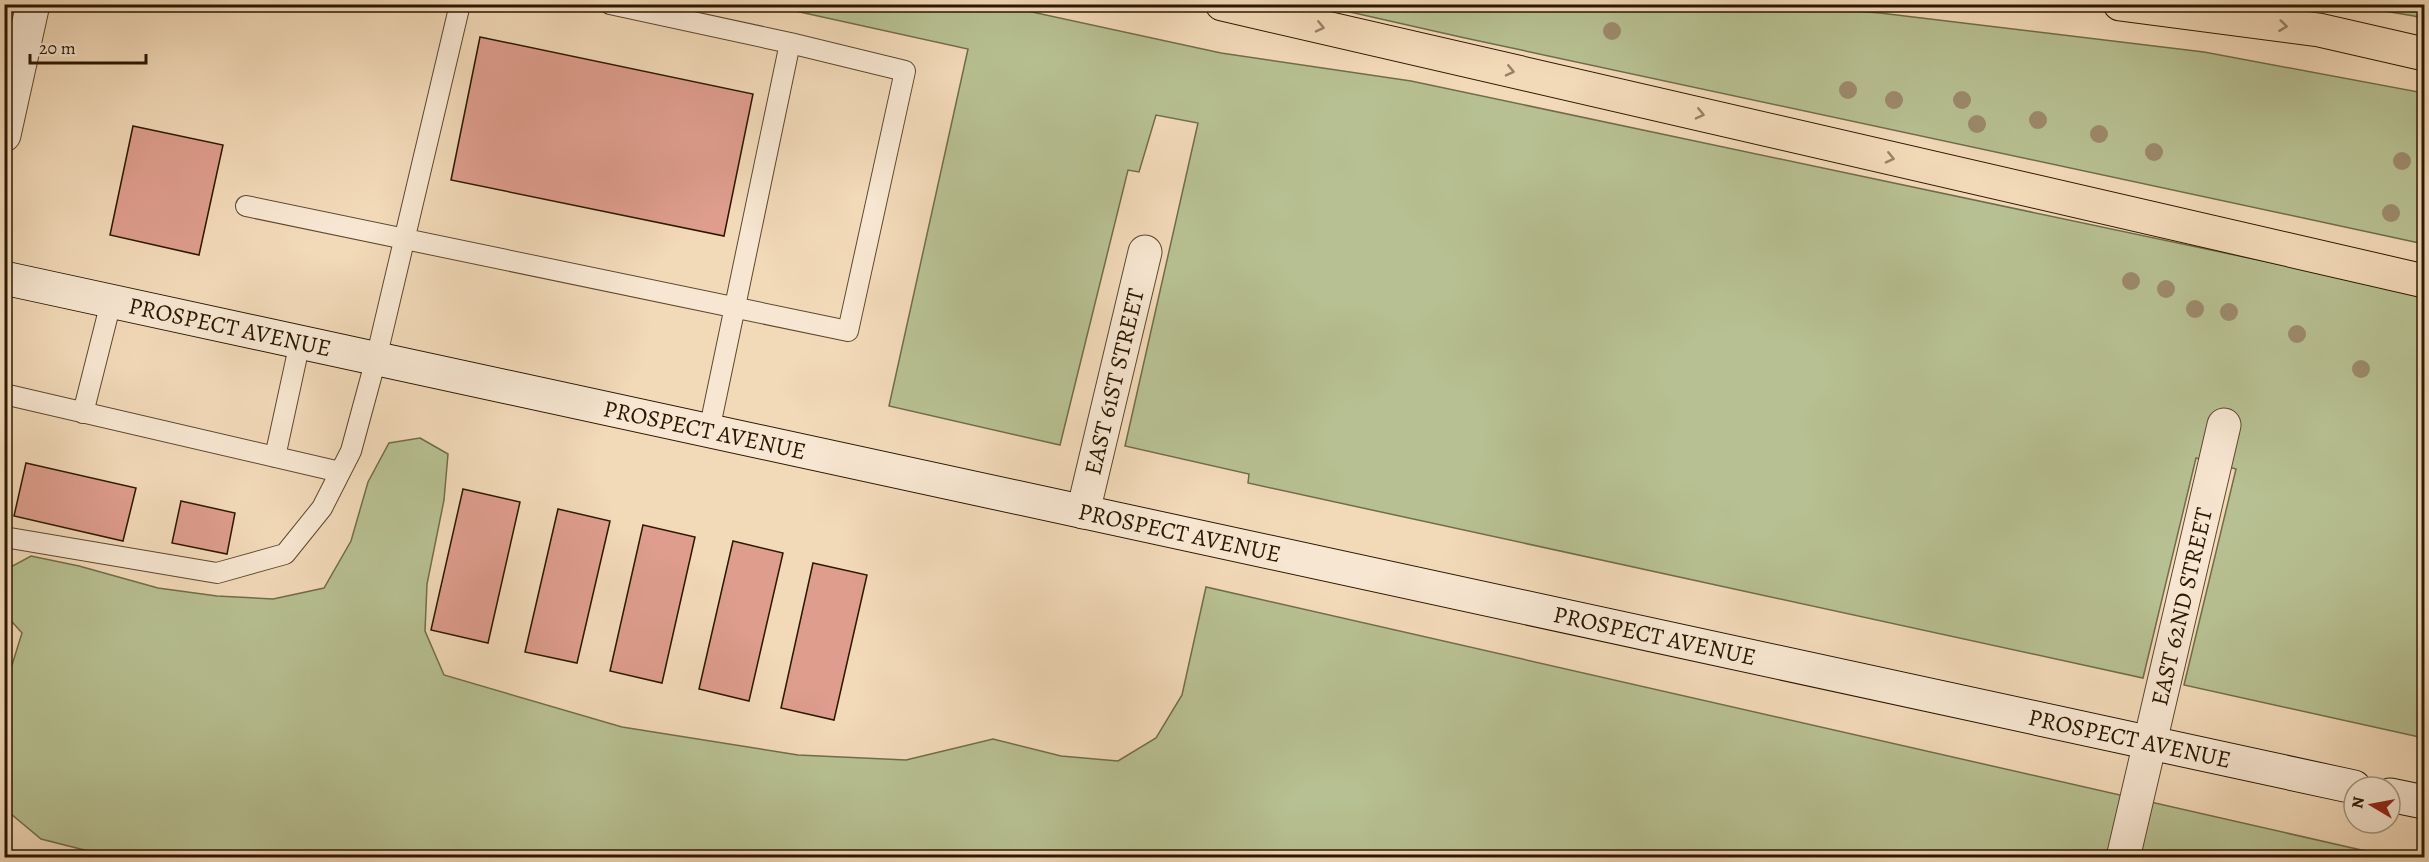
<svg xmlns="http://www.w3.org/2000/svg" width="2429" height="862" font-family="Alegreya,serif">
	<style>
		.green { fill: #b7c092; stroke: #716c4a; stroke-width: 1.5 }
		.building { fill: #de9d8d; stroke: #2b1801; stroke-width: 1.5 }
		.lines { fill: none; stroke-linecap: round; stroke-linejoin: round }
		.lane-casing { stroke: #5d482f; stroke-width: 22 }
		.street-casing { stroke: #5d482f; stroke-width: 35 }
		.secondary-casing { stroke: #2b1801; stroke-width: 35 }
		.highway-casing { stroke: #2b1801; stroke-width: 35 }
		.lane { stroke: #f7e6d1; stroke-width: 20 }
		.street { stroke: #f7e6d1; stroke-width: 33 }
		.secondary { stroke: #f7e6d1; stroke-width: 33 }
		.highway { stroke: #f2d9b8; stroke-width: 33 }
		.tree { fill: #9c8a6b }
		.oneway { stroke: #988266 }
		.labels { text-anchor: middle; stroke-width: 4.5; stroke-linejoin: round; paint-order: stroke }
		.street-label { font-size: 24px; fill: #2b1801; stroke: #f7e6d1 }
	</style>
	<rect width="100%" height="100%" fill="#f2d9b8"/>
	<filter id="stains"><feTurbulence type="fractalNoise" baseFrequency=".00333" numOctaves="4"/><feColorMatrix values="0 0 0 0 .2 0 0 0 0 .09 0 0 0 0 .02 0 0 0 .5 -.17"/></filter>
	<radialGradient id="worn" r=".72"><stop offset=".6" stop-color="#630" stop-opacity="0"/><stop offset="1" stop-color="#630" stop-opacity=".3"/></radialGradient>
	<path class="green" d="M768,5H1000L1221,53L1411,81L2424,295V738L2184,685L2236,469L2196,458L2143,678L1248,483L1249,474L1125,446L1198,123L1156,115L1139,172L1128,170L1060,445L889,406L968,49Z
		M1777,5L1880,13L2204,52L2424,93V244L1465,38L1319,5Z
		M2348,5H2424V19L2414,16Z
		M420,438L448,454L444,500L427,584L425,631L444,675L622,727L798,755L906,760L993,739L1061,756L1118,761L1156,738L1182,695L1206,587L2392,857H112L41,839L5,809V670L12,665L22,633L5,614L7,569L31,556L79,566L158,588L217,596L273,599L324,588L351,541L368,482L389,443Z"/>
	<path class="building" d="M480,37L753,94L724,236L451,180Z
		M133,126L223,145L199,255L110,235Z
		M26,463L136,488L123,541L14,516Z
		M463,489L520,502L488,643L431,630Z
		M181,501L235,513L227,554L172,543Z
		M558,509L610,521L577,663L525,652Z
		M643,525L695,537L662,683L610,671Z
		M733,541L783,553L749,701L699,689Z
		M813,563L867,575L834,720L781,708Z"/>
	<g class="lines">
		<g class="lane-casing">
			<path id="lane" d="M610,4L790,43L709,431
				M246,206L848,331L905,71L790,43
				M4,394L340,472
				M83,413L111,302
				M275,457L300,342
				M4,537L217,573L285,554L322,508L351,451L376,359L460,4"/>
		</g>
		<g class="street-casing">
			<g id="street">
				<path d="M4,135L33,4"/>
				<path id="s1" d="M1083,512L1145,252"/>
				<path id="s2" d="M2123,858L2224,425"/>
			</g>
		</g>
		<g class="secondary-casing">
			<g id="secondary">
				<path id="s3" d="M4,278L2354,787"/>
				<path d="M2390,795L2424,802"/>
			</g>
		</g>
		<g class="highway-casing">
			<path id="highway" d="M1222,4L2424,281
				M2120,4L2319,30L2424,54"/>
		</g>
		<use href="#lane" class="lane"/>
		<use href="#street" class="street"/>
		<use href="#secondary" class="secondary"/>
		<use href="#highway" class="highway"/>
	</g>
	<g class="tree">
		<circle cx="1612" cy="31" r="9"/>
		<circle cx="1848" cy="90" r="9"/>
		<circle cx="1894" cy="100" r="9"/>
		<circle cx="1962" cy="100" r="9"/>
		<circle cx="2038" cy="120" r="9"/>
		<circle cx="1977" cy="124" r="9"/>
		<circle cx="2099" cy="134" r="9"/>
		<circle cx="2154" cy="152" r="9"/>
		<circle cx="2402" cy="161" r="9"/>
		<circle cx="2391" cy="213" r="9"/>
		<circle cx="2131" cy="281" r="9"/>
		<circle cx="2166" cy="289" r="9"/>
		<circle cx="2195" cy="309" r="9"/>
		<circle cx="2229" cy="312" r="9"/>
		<circle cx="2297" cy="334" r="9"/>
		<circle cx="2361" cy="369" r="9"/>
	</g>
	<defs><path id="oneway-chevron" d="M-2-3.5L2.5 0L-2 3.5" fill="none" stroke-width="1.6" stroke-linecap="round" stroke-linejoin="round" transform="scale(1.5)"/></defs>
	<g class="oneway">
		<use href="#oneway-chevron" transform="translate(2283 26) rotate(7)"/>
		<use href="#oneway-chevron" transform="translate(1320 27) rotate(13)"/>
		<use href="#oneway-chevron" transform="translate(1510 71) rotate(13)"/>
		<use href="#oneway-chevron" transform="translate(1700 114) rotate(13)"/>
		<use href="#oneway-chevron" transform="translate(1890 158) rotate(13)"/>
	</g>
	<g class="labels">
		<g class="street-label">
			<text dy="8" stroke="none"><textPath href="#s3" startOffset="231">PROSPECT AVENUE</textPath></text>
			<text dy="8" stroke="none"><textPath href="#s1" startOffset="134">EAST 61ST STREET</textPath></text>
			<text dy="8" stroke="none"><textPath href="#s3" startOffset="717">PROSPECT AVENUE</textPath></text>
			<text dy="8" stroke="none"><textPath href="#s3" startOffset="1203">PROSPECT AVENUE</textPath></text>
			<text dy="8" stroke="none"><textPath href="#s2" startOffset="258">EAST 62ND STREET</textPath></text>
			<text dy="8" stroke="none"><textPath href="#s3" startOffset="1689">PROSPECT AVENUE</textPath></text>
			<text dy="8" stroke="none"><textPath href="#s3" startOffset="2175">PROSPECT AVENUE</textPath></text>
		</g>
	</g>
	<rect width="2429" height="862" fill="none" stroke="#f2d9b8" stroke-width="24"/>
	<rect x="6" y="6" width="2417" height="850" fill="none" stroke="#2b1801" stroke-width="3"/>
	<rect x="12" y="12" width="2405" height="838" fill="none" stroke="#2b1801" stroke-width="1.5"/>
	<g transform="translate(2372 805) rotate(280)"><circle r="28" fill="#f7e6d1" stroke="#a5947e" stroke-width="1.5"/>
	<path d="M0-4.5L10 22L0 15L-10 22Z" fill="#8f2418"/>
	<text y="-9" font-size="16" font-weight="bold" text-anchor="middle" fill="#2b1801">N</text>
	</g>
	<path d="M30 54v9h116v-9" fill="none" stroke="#2b1801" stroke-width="3"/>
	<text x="39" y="54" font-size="18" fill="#2b1801" stroke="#f7e6d1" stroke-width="4.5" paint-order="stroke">20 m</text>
	<rect width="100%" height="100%" filter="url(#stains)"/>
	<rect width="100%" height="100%" fill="url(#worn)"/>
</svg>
